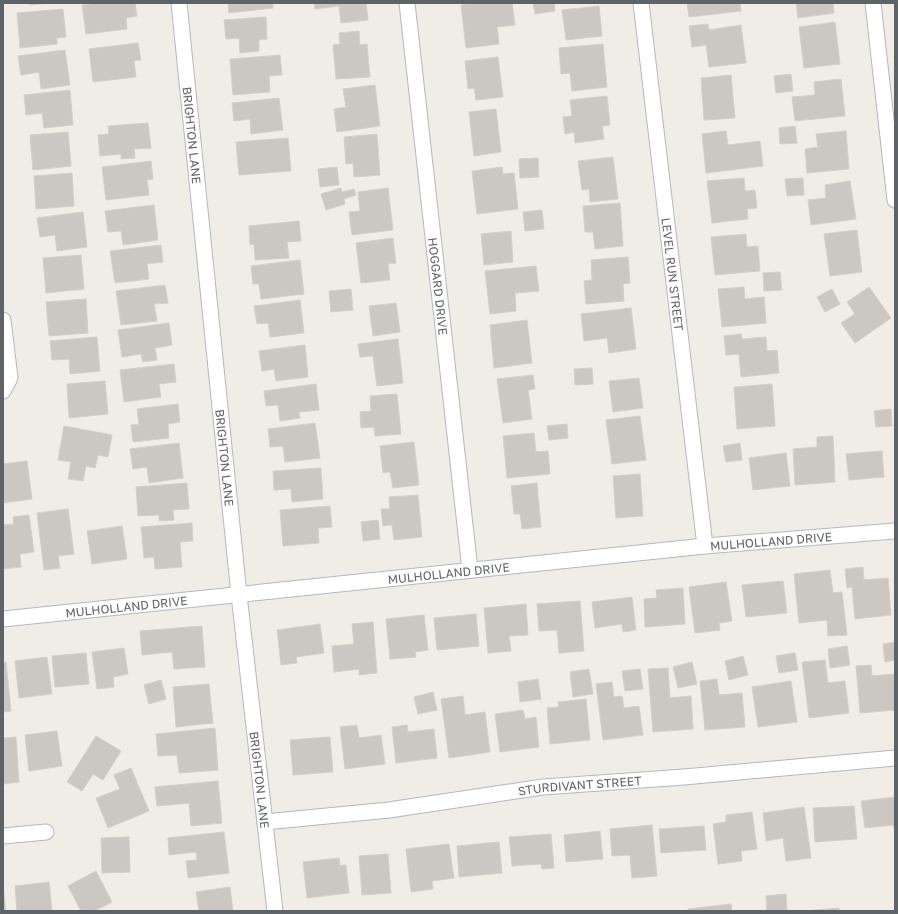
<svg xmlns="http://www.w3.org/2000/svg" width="898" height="914" viewBox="0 0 898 914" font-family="'Golos Text',sans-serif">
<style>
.building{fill:#cbc8c3;stroke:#d5cfc5}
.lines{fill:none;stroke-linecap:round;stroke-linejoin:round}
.minor-casing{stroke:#b4b8bb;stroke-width:17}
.minor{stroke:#fff;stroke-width:15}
.labels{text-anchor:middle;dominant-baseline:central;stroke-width:3.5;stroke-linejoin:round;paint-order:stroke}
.street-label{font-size:12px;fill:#5e6367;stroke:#fff}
</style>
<rect width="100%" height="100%" fill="#f0ede7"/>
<g class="building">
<path d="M30,3h18l-18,2z"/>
<path d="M101,3h34l2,13 -11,2 1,11 -41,5 -4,-29z"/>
<path d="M228,3h45v5l-44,5z"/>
<path d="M314,3h52l2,17 -27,3 -2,-17 -24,3z"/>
<path d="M480,3h32l3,22 -18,2 2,17 -33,4 -5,-43z"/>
<path d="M533,3h21l1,8 -20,3z"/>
<path d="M687,3h53l1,8 -52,6z"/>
<path d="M796,3h37l1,10 -36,5z"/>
<path d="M599,6l3,30 -36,4 -4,-30z"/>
<path d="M63,9l3,28 -9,1v6l-37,4 -3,-35z"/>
<path d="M266,17l1,22 -8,1v11l-19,2 -1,-15 -13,1 -2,-19z"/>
<path d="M835,22l5,42 -36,4 -5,-41z"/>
<path d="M708,24l1,6 32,-5 5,38 -37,4 -3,-22 -14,2 -3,-21z"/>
<path d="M359,31l1,14 7,-1 3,33 -34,2 -3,-34 7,-1 -1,-11z"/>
<path d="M138,43l3,17 -7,1 2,16 -43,5 -4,-33z"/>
<path d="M603,44l4,43 -35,4 -2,-18 -9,1 -2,-26z"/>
<path d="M65,50l5,35 -29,4 -2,-17 -18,3 -3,-19z"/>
<path d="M280,55l2,20 -13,1 1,16 -37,3 -3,-36z"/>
<path d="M498,57l5,40 -27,3 -2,-12 -6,1 -3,-28z"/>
<path d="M791,74l2,17 -17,2 -2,-17z"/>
<path d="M731,75l4,43 -31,2 -3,-42z"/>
<path d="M841,79l4,37 -50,5 -3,-24 23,-2 -1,-13z"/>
<path d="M375,85l5,41 -43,6 -3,-23 12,-2 -3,-18z"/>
<path d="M70,90l3,35 -29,3 -2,-15 -16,2 -2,-20z"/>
<path d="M607,96l3,29 -8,1 2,13 -29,4 -1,-11 -9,2 -2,-17 9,-1 -2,-16z"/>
<path d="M279,98l4,32 -32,4 -1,-15 -16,2 -2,-18z"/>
<path d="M496,109l5,43 -27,4 -5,-44z"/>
<path d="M148,123l3,25 -17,1 1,9 -14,1v-5l-21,2 -2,-21 11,-1 -1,-8z"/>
<path d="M795,126l2,17 -17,1 -1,-16z"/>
<path d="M726,131l2,14 32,-4 3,25 -57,7 -4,-39z"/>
<path d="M846,131l3,38 -42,4 -2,-24 13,-2 -2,-13z"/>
<path d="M68,132l3,34 -38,4 -3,-35z"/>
<path d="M377,134l3,41 -26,2 -1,-14 -7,1 -2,-27z"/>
<path d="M288,138l3,33 -52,4 -3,-33z"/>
<path d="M613,157l5,42 -28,3 -1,-13 -7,1 -4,-29z"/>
<path d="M538,158l1,19 -19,1 -1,-19z"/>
<path d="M151,161l2,18 -6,1 2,15 -43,5 -4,-33z"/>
<path d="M337,167l2,18 -19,2 -2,-18z"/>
<path d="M502,167l1,7 11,-1 4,36 -41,5 -5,-43z"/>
<path d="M72,173l2,33 -38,3 -2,-33z"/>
<path d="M744,178l1,13 10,-1 2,18 -10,1 1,10 -36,4 -5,-42z"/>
<path d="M803,178l1,17 -17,1 -2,-17z"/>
<path d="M850,181l6,38 -45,6 -3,-25 18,-2 -1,-13z"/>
<path d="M341,188l1,4 12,-3 2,6 -12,4 1,5 -19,6 -5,-16z"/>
<path d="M388,188l5,42 -41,5 -3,-23 11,-1 -2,-19z"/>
<path d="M620,203l3,43 -28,3 -2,-17h-8l-2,-26z"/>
<path d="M154,205l4,35 -35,5 -2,-14 -13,1 -3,-21z"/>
<path d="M542,210l2,19 -19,2 -2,-19z"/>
<path d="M83,212l4,35 -30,4 -2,-16 -15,2 -3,-19z"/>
<path d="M299,221l2,20 -14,1 2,16 -34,2 -1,-16 -4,1 -1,-19z"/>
<path d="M857,230l5,42 -32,4 -6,-42z"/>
<path d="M511,231l2,31 -29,3 -3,-31z"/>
<path d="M746,234l1,13 11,-1 2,25 -45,4 -4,-38z"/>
<path d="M393,238l3,25 -8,1 2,16 -29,3 -5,-40z"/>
<path d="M161,245l2,17 -16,2 2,15 -34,4 -5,-32z"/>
<path d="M81,255l3,34 -38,4 -3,-35z"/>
<path d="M628,257l2,26 -7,1 1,17 -38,3 -2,-23 8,-1 -1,-20z"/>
<path d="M300,260l4,34 -43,5 -2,-15h-6l-2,-18z"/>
<path d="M536,266l3,25 -24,2 1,18 -26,3 -5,-43z"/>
<path d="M780,272l2,18 -18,1 -1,-18z"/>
<path d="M165,285l3,18 -14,1 3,17 -36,4 -5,-34z"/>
<path d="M744,287l1,12 19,-2 2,26 -44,4 -4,-38z"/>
<path d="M869,287l22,31 -36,25 -14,-20 14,-9 -8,-12z"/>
<path d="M351,289l2,21 -22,2 -2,-21z"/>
<path d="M832,289l8,15 -15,8 -8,-15z"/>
<path d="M86,299l2,34 -39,3 -3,-34z"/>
<path d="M300,300l4,33 -34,4 -2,-14 -11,1 -3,-18z"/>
<path d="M396,303l4,29 -27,4 -4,-30z"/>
<path d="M631,308l5,41 -27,4 -2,-15 -23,3 -3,-27z"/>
<path d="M527,320l5,43 -38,5 -4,-43z"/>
<path d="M169,323l3,22 -17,3 2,12 -14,2 -2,-8 -19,3 -4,-27z"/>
<path d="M741,334l1,5 24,-2 1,14 10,-1 2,23 -38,4 -2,-23 -13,1 -2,-19z"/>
<path d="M97,337l3,34 -30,3 -1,-15 -17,1 -2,-19z"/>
<path d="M398,339l5,44 -26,3 -4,-30 -13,1 -2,-13z"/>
<path d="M305,345l3,32 -32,4 -2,-12 -12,2 -3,-20z"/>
<path d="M174,364l2,18 -17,2 2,13 -37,5 -4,-32z"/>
<path d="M592,368l1,16 -18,1 -1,-16z"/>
<path d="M533,375l2,14 -7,1 4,29 -29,4 -6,-44z"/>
<path d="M639,378l4,30 -30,4 -4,-31z"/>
<path d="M105,381l3,33 -39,4 -2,-34z"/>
<path d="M316,384l3,26 -20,2 1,6 -20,3 -2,-16 -12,1 -2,-15z"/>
<path d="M772,384l3,42 -38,3 -3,-42z"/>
<path d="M397,394l4,40 -26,2 -1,-9 -13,1 -1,-16 11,-1 -1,-15z"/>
<path d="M178,404l2,18 -12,2 1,14 -36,4 -2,-17 8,-1 -2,-15z"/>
<path d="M891,409l1,17 -16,1 -2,-16z"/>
<path d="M640,416l6,44 -34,4 -6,-44z"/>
<path d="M315,423l5,35 -35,4 -2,-16 -13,1 -2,-18z"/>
<path d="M567,424l1,14 -19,2 -2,-14z"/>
<path d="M64,426l48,9 -4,22 -10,-2 -3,13 -9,-2 -3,15 -15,-2 3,-17 -13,-2z"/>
<path d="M534,433l2,19 12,-1 2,23 -43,4 -4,-42z"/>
<path d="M833,436l2,46 -40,3 -2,-36 24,-2v-10z"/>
<path d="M414,442l5,43 -26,3 -3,-16 -7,1 -3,-27z"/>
<path d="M179,443l4,35 -34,5 -2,-16 -14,2 -3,-20z"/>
<path d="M740,443l2,17 -16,2 -3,-16z"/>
<path d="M882,451l2,26 -35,3 -3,-26z"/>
<path d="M786,453l4,33 -37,4 -4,-32z"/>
<path d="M27,461l5,38 -29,4v-39z"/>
<path d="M321,468l2,31 -31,3 -1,-13 -17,1 -1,-19z"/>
<path d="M640,474l3,42 -27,2 -3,-42z"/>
<path d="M187,483l2,26 -16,1 1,10 -15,1v-6l-21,1 -2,-29z"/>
<path d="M537,483l4,44 -19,2 -2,-15h-6l-3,-28z"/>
<path d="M418,495l4,42 -28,3 -2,-15 -9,1 -2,-17h9l-1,-12z"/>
<path d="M330,506l2,21 -14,1 1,15 -36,3 -3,-36z"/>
<path d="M68,509l6,45 -16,2 2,12 -16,2 -7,-57z"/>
<path d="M29,515l5,37 -14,2 1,13 -18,2v-44l11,-1 -1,-7z"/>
<path d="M378,520l2,19 -17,2 -2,-19z"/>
<path d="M192,523l1,18 -13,1 2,25 -27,2 -1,-12 -10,1 -3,-31z"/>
<path d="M122,526l5,33 -35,5 -5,-33z"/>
<path d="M863,567l1,13 24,-2 3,37 -36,4 -3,-32 -5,1 -2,-19z"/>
<path d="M830,570l3,23 9,-1 5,43 -19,1 -1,-16 -28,3 -5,-49z"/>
<path d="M783,581l4,32 -41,4 -4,-32z"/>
<path d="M726,582l6,39 -13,2 1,7 -25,3 -6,-46z"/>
<path d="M683,588l2,36 -40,3 -1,-28 13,-1 -1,-8z"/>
<path d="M632,597l4,33 -13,2 -1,-8 -27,4 -3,-26z"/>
<path d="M580,601l4,50 -25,2 -2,-23 -18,1 -2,-27z"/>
<path d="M526,604l2,31 -19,1 2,15 -23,2 -4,-45z"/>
<path d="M476,614l3,32 -42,4 -3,-32z"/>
<path d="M424,615l4,35 -13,2 1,5 -26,2 -4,-40z"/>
<path d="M373,622l4,51 -18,2v-6l-25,3 -2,-26 22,-2 -2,-20z"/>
<path d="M320,624l4,29 -28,4 1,6 -16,2 -4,-35z"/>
<path d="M202,626l3,41 -31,2 -2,-17 -30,3 -2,-24z"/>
<path d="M895,642v18l-10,2 -2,-18z"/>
<path d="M847,646l3,19 -20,3 -2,-19z"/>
<path d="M124,648l4,26 -15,3 1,10 -17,2 -5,-37z"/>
<path d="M86,653l3,31 -34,3 -3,-31z"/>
<path d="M795,653l3,17 -19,3 -3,-17z"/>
<path d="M743,656l5,19 -19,5 -4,-19z"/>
<path d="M47,657l5,37 -33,4 -4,-37z"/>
<path d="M825,660l3,23 17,-2 4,32 -40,5 -7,-56z"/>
<path d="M6,662l5,49 -8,1v-49z"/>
<path d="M692,662l5,22 -19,4 -5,-21z"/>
<path d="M871,665l1,11 23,-2v36l-35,3 -4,-47z"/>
<path d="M668,668l2,30 21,-2 2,33 -40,3 -5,-63z"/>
<path d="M589,669l4,25 -20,3 -3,-25z"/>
<path d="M640,669l3,20 -18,2 -3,-20z"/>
<path d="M538,679l3,20 -21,3 -2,-20z"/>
<path d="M717,679l2,16 23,-2 3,34 -40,3 -5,-49z"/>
<path d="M161,680l5,19 -17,5 -5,-19z"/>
<path d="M791,681l6,41 -39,5 -6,-40z"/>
<path d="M612,682l2,15 8,-1 2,12 15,-2 4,29 -40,5 -7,-56z"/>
<path d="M209,684l4,39 -37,4 -3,-40z"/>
<path d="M433,692l4,18 -19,4 -4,-17z"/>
<path d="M463,696l2,19 20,-3 5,40 -41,6 -8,-59z"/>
<path d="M586,699l4,41 -40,4 -3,-36 12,-1 -1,-5z"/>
<path d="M523,710l2,9 11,-2 3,30 -39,5 -5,-38z"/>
<path d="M357,725l2,13 22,-3 4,29 -40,5 -5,-42z"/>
<path d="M407,725l1,7 26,-3 3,29 -41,5 -4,-36z"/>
<path d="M215,728l3,42 -39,3 -2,-18 -19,1 -2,-22z"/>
<path d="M57,731l5,35 -33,5 -4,-36z"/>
<path d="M96,736l25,15 -18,29 -10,-6 -11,17 -15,-9z"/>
<path d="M16,737l3,45 -16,2v-46z"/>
<path d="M330,737l3,35 -40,3 -3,-35z"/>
<path d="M131,768l18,43 -41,17 -12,-30 24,-9 -6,-14z"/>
<path d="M218,781l4,42 -31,3 -2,-23 -32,3 -2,-19z"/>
<path d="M895,797v33l-2,-5 -28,3 -4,-27z"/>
<path d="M854,806l3,33 -42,3 -2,-34z"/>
<path d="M804,807l7,51 -25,3 -3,-23 -17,3 -3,-28z"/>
<path d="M752,812l5,37 -16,2 1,10 -24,3 -5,-40 13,-2v-7z"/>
<path d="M652,825l5,51 -25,2 -2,-23 -18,1 -2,-27z"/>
<path d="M704,826l2,24 -45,3 -2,-24z"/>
<path d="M600,831l3,28 -37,3 -2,-27z"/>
<path d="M224,832l5,41 -41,5 -2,-17 11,-1 -1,-8 -27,3 -1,-17z"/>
<path d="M551,834l3,34 -12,1 -1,-5 -29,2 -3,-29z"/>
<path d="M129,837l1,35 -28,1 -1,-35z"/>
<path d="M499,842l3,31 -43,4 -2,-31z"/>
<path d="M449,844l5,34 -22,3 1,8 -22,3 -5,-43z"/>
<path d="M388,854l3,39 -29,2 -3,-39z"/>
<path d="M339,858l1,8 6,-1 3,28 -42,5 -4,-36z"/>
<path d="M96,871l16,31 -18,9h-13l-13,-25z"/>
<path d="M49,882l3,29h-35l-2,-25z"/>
<path d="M3,886l3,25h-3z"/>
<path d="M230,887l3,24h-34l-3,-19z"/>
<path d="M786,894l1,17h-20l-1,-15z"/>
<path d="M731,904l1,7h-44v-2z"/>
<path d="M839,908v3h-33z"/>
</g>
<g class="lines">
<g class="minor-casing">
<g id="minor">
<path id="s1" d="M179,3l60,592 36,316"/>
<path id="s2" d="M407,3l63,567"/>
<path id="s3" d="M641,3l64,543"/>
<path d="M873,3l22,197"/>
<path d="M3,320l7,58 -7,13"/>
<path id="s4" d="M3,619l702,-73 190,-15"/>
<path id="s5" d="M265,822l124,-12 154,-23 141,-10 211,-19"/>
<path d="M3,836l43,-4"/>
</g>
</g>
<use href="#minor" class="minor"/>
</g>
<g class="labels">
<g class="street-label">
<text stroke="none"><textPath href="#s1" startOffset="133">BRIGHTON LANE</textPath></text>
<text stroke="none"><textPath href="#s3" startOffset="273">LEVEL RUN STREET</textPath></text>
<text stroke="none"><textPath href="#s2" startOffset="285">HOGGARD DRIVE</textPath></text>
<text stroke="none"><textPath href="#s1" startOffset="457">BRIGHTON LANE</textPath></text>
<text stroke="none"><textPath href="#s4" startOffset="772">MULHOLLAND DRIVE</textPath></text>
<text stroke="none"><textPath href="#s4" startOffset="448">MULHOLLAND DRIVE</textPath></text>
<text stroke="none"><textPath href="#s4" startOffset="124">MULHOLLAND DRIVE</textPath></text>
<text stroke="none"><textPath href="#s1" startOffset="781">BRIGHTON LANE</textPath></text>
<text stroke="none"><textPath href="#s5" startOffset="317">STURDIVANT STREET</textPath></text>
</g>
</g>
<rect width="898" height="914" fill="none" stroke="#5e6367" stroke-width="8"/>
</svg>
